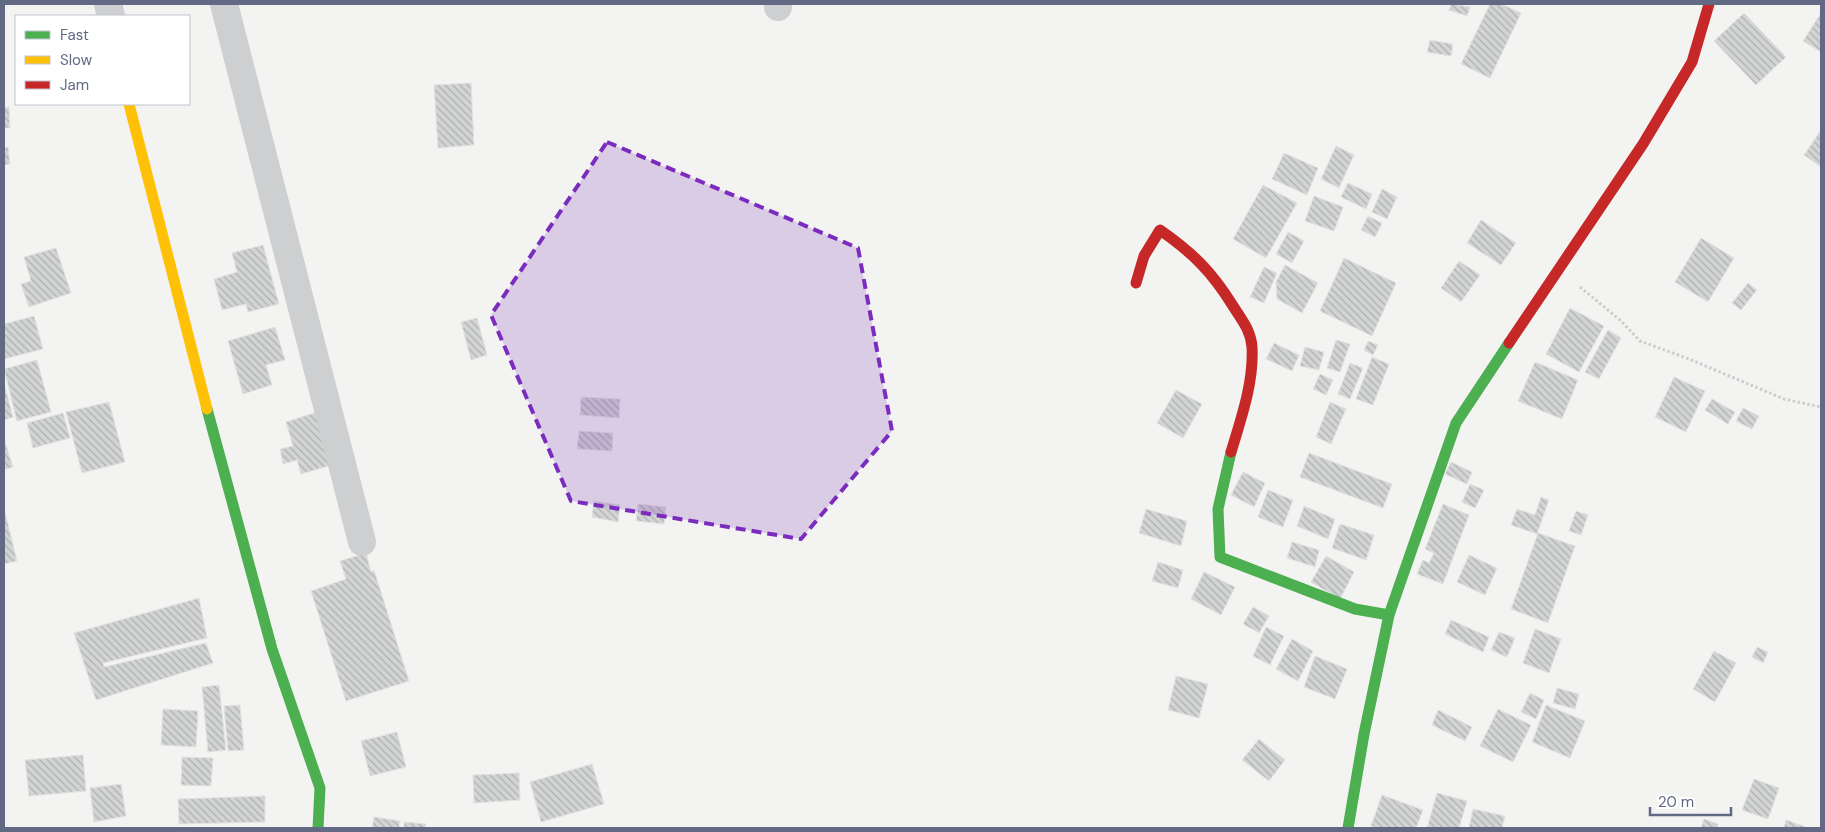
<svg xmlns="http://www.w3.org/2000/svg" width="1825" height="832" viewBox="0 0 1825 832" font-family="'DM Sans',sans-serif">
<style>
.building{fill:url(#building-back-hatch);stroke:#e2e3e1}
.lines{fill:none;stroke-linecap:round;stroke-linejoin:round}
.path{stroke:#ccc;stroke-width:3;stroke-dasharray:2.5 2.5;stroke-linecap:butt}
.street{stroke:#cecfd0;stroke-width:28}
.fast{stroke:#4caf50;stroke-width:11}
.slow{stroke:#ffc107;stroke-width:11}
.jam{stroke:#c62828;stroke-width:11}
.marked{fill:#7b2cbf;fill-opacity:0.2;stroke:#7b2cbf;stroke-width:4;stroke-dasharray:10 6;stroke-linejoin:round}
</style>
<defs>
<pattern id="building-back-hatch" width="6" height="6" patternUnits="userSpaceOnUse" patternTransform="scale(1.25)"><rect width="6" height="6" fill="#d3d4d4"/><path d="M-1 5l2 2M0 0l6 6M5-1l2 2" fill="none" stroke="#afb0b2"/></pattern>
</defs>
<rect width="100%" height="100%" fill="#f3f4f1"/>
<g class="building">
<path d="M1451,4l19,3 -3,9 -18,-6z"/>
<path d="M1490,4h11l20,9 -31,65 -29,-14z"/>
<path d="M1744,13l42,44 -30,28 -42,-44z"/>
<path d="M1821,13v39l-18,-11z"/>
<path d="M1430,40l23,4 -2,12 -24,-4z"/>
<path d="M471,83l3,62 -36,3 -4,-63z"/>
<path d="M9,107l1,21h-6v-20z"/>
<path d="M1821,130v37l-17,-12z"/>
<path d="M1336,146l18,9 -15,33 -18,-9z"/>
<path d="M8,147l2,17 -6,1v-17z"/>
<path d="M1284,153l34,15 -11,27 -35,-16z"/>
<path d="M1348,183l24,11 -6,15 -25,-12z"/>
<path d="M1263,185l34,18 -31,55 -33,-19z"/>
<path d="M1382,189l15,8 -10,22 -15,-7z"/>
<path d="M1314,196l29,11 -9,24 -29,-10z"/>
<path d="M1368,216l14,7 -7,14 -14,-7z"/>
<path d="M1481,220l35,23 -15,22 -34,-22z"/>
<path d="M1288,232l16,9 -12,22 -16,-9z"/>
<path d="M1701,238l33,20 -26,44 -33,-20z"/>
<path d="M263,245l16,59 -31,8 -2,-8 -24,6 -8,-31 23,-7 -5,-19z"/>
<path d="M56,248l15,45 -42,14 -8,-23 10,-3 -7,-24z"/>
<path d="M1344,258l52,25 -24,53 -52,-25z"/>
<path d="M1459,261l21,14 -19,27 -20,-14z"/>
<path d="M1285,265l33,18 -16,30 -25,-14 -1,-17z"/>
<path d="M1264,267l13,6 -13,30 -14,-6z"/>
<path d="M1748,283l9,7 -16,20 -9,-7z"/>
<path d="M1570,308l34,18 -25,46 -33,-18z"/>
<path d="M34,316l9,33 -39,10v-35z"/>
<path d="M477,318l10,37 -16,5 -10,-38z"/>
<path d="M275,327l10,33 -19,5 6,20 -29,9 -15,-53z"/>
<path d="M1608,330l13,8 -22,41 -14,-7z"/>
<path d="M1336,340l14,4 -10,28 -13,-4z"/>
<path d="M1368,341l10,4 -5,10 -9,-5z"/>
<path d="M1274,343l25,12 -7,16 -26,-12z"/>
<path d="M1305,347l19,5 -5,18 -19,-4z"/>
<path d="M1372,357l17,7 -16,41 -17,-6z"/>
<path d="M37,360l14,52 -34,9 -13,-52z"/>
<path d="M1535,362l43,18 -16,39 -44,-18z"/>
<path d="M1350,363l13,5 -13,31 -12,-5z"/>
<path d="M1320,374l13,6 -7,15 -13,-6z"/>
<path d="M1674,377l31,14 -19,41 -31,-15z"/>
<path d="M4,383l9,34 -9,3z"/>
<path d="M1176,390l26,14 -19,34 -26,-15z"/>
<path d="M581,397l39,2 -1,19 -39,-3z"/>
<path d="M1712,399l23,13 -7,12 -23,-14z"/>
<path d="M109,402l16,60 -43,11 -16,-61z"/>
<path d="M1330,402l16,7 -15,35 -15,-7z"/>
<path d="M1743,408l16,8 -7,13 -16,-8z"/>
<path d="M320,411l15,53 -34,10 -4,-14 -14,4 -3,-15 13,-3 -7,-24z"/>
<path d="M63,413l7,25 -37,10 -6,-25z"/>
<path d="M579,431l34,2 -1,18 -35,-2z"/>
<path d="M4,439l9,28 -9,3z"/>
<path d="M1309,453l83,31 -9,24 -83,-31z"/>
<path d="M1451,462l21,10 -5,12 -22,-10z"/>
<path d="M1243,472l22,11 -11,24 -23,-12z"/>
<path d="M1470,484l14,6 -9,18 -13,-6z"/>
<path d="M1268,490l25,10 -10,27 -25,-10z"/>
<path d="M1541,497l8,3 -12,34 -26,-9 6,-16 18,6z"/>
<path d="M594,501l26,4 -2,17 -26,-5z"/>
<path d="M638,504l28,3 -2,17 -28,-3z"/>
<path d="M1443,504l26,11 -26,69 -26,-10 6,-14 6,3 5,-10 -9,-4z"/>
<path d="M1304,506l31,13 -7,20 -31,-13z"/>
<path d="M4,508l13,53 -13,3z"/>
<path d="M1146,509l41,12 -6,25 -42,-13z"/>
<path d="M1576,511l12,4 -7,20 -12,-4z"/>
<path d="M1340,524l34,11 -8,25 -34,-12z"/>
<path d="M1538,533l37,13 -27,77 -37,-14z"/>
<path d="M1292,542l27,8 -4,17 -28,-9z"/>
<path d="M366,553l5,19 3,-2 35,111 -63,20 -35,-110 35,-12 -6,-18z"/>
<path d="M1469,555l28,13 -12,27 -28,-13z"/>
<path d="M1326,556l28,16 -14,27 -29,-17z"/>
<path d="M1158,562l25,8 -5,18 -26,-7z"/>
<path d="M1204,572l31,15 -14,28 -30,-16z"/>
<path d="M199,598l8,40 -104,25 1,4 102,-24 7,20 -117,37 -22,-67z"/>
<path d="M1253,607l16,9 -10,17 -16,-9z"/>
<path d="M1451,620l38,17 -6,15 -38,-18z"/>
<path d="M1266,627l18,9 -14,29 -17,-9z"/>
<path d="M1535,629l26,10 -12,34 -26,-10z"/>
<path d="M1499,632l16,6 -8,19 -16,-7z"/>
<path d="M1292,639l21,12 -15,30 -22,-12z"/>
<path d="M1757,647l11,5 -5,11 -11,-6z"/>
<path d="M1714,651l22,12 -21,39 -22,-13z"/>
<path d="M1315,656l32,13 -12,30 -31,-12z"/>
<path d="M1176,676l32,8 -9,34 -31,-8z"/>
<path d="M219,685l7,65 -18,2 -6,-65z"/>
<path d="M1557,688l22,6 -4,15 -22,-6z"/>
<path d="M1530,693l14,7 -8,19 -15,-7z"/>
<path d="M240,705l4,45 -16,1 -4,-45z"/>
<path d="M1546,705l39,16 -15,37 -38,-16z"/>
<path d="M163,709l35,2 -2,36 -35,-2z"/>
<path d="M1498,709l33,16 -18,37 -33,-16z"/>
<path d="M1438,710l34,17 -7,14 -33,-16z"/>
<path d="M397,732l9,35 -36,9 -9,-35z"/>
<path d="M1259,739l26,21 -16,21 -27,-21z"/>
<path d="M83,755l3,36 -57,5 -4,-36z"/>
<path d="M182,757l31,1 -2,28 -30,-1z"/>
<path d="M592,764l12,40 -63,18 -11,-40z"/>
<path d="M519,773l1,27 -46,3 -1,-28z"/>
<path d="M1754,779l25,9 -11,31 -26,-9z"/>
<path d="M121,784l5,32 -32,6 -4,-34z"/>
<path d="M1437,793l30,8 -8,27h-32z"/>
<path d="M1382,795l41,15 -7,18h-39l-6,-2z"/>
<path d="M265,796v26l-86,2 -1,-25z"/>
<path d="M1473,809l32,7 -3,12h-33z"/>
<path d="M374,817l26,4 -1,7h-27z"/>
<path d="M1704,819l14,5 -1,4h-16z"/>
<path d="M1786,820l20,7 -1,1h-21z"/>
<path d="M404,822l22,2 -1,4h-21z"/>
</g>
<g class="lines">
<path class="path" d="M1580,287l40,33 20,21 49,18 95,40 37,8"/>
<g class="street">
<path d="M108,4l3,12"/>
<path d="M224,4l138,538"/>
<path d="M778,7v-3"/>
</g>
<g class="fast">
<path d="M207,409l65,240 48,139 -2,40"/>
<path d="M1231,452l-13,57 2,48 135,52 34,6"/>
<path d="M1348,828l16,-94 25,-119 67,-192 53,-80"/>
</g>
<path class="slow" d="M129,104l78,305"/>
<g class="jam">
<path d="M1136,283l8,-27 16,-26c33,23 52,42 73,76 9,14 18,25 19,41 2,35 -11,72 -21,105"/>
<path d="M1509,343l134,-199 49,-82 17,-58"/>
</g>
</g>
<path class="marked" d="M607,142l251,106 34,183 -91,108 -230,-38 -80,-186z"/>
<rect width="1825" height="832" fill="none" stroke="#616984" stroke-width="10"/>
<rect x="15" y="15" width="175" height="90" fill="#ffffff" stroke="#c0c3ce"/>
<rect x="25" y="31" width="25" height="8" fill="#4caf50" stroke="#c0c3ce"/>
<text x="60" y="40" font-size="15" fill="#616984">Fast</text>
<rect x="25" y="56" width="25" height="8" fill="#ffc107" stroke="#c0c3ce"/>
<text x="60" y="65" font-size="15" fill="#616984">Slow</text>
<rect x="25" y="81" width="25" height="8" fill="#c62828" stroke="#c0c3ce"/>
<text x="60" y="90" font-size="15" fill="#616984">Jam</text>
<path d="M1650 807v8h81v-8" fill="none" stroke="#616984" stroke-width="2.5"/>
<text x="1658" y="807" font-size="15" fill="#616984" stroke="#ffffff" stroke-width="4" paint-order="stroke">20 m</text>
</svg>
